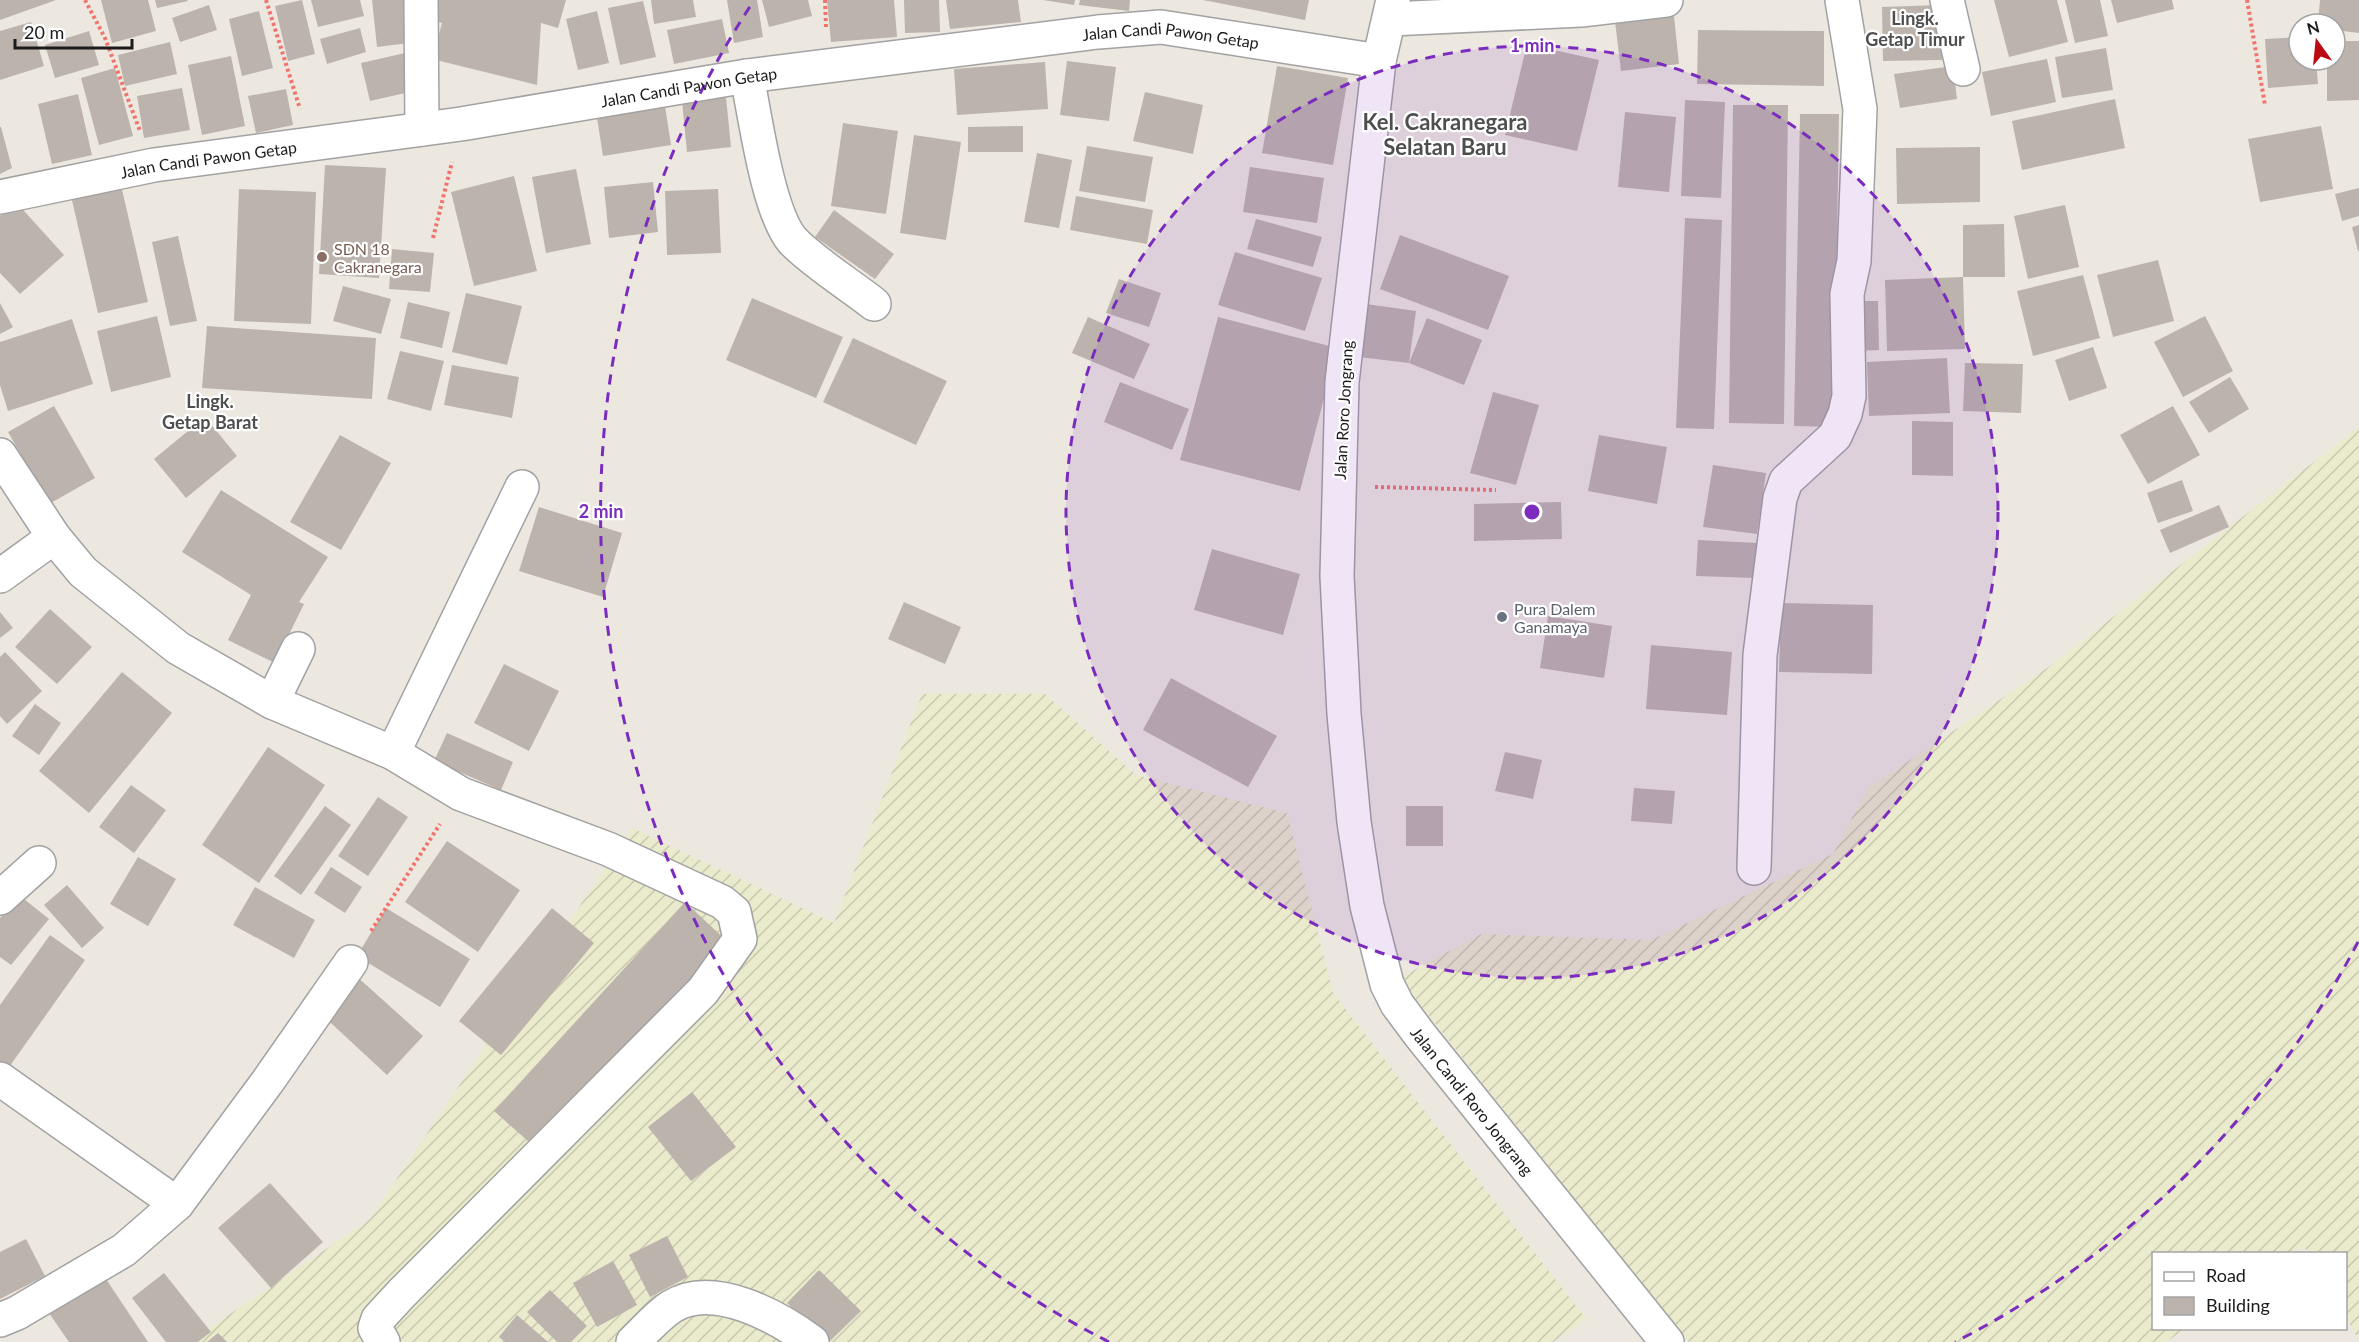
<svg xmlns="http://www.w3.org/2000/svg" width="2359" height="1342" viewBox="0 0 2359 1342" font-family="Lato,sans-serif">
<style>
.farmland{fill:url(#farmland-furrows)}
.building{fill:#bcb3ad}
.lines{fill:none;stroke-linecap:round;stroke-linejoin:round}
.minor-casing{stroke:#a2a2a2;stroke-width:36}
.path{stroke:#f2736b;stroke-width:4;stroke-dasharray:3 3;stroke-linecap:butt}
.minor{stroke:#fff;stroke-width:33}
.ring{fill:none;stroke:#7b2cbf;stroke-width:3;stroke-dasharray:10 8}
.education-dot{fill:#8d6e63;stroke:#fff;stroke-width:2}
.worship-dot{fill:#6b7280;stroke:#fff;stroke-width:2}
.labels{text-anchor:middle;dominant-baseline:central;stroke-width:4.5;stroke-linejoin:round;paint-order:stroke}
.street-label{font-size:16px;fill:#1b1b1b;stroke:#fff}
.education-label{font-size:16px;fill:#785e54;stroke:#fff;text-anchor:start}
.worship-label{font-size:16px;fill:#5b616d;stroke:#fff;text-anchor:start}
.neighbourhood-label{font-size:18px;font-weight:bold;fill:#4e4e4e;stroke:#fff}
.district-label{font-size:22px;font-weight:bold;fill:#4e4e4e;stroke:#fff}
.centre{fill:#7b2cbf;stroke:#fff;stroke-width:3}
.ring-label{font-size:18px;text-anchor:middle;font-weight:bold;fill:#7b2cbf;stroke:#fff;stroke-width:4.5;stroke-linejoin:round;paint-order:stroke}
</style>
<defs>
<pattern id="farmland-furrows" width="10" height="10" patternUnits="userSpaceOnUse" patternTransform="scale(1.5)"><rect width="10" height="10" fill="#eaeacc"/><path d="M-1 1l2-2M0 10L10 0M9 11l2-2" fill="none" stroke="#c8c8af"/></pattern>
</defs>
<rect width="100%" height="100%" fill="#ece8e0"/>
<g class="farmland">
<path d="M2359,427v914l-13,-24v-63l-38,-1 -4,-7 -12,7 -138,1v74l31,1 -19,13h-477l-290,-364 82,-44 170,6 182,-86 34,-65 180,-121z"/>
<path d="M922,694h123l91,81 151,38 46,180 254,327 -34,22h-1365l181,-122 263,-392 202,95z"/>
</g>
<g class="building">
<path d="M0,0h56l-56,20z"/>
<path d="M101,0h47l8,31 -44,12z"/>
<path d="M155,0h32l1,1 -31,7z"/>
<path d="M302,0l13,54 -27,7 -13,-55z"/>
<path d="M311,0h49l4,16 -46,11z"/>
<path d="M372,0h40l5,42 -40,5z"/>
<path d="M436,0h130l-8,28 -17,-5 -4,62 -105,-26 10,-36 -11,-3z"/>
<path d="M651,0h42l3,17 -42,7z"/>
<path d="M727,0h30l6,37 -29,6z"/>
<path d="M762,0h46l4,16 -43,11z"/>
<path d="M827,0h67l3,37 -66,5z"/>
<path d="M904,0h35l1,32 -35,1z"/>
<path d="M946,0h72l3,22 -71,7z"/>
<path d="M1043,0h32l-1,5z"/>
<path d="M1080,0h50l-1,11 -50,-6z"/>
<path d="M1203,0h106l-4,20z"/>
<path d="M1994,0h63l11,42 -59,15z"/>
<path d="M2065,0h35l8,36 -33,7z"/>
<path d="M2111,0h61l2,9 -57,14z"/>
<path d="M2320,0h39v33l-24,-3v-6h-17z"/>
<path d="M643,1l13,56 -36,8 -12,-57z"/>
<path d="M209,5l8,25 -37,12 -8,-24z"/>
<path d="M1941,5l1,55 -59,1 -1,-54z"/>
<path d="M1673,6l6,58 -58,7 -7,-58z"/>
<path d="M259,11l14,57 -31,8 -13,-57z"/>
<path d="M597,11l12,52 -31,7 -12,-51z"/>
<path d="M722,19l7,34 -55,11 -7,-34z"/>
<path d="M31,22l13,44 -44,14v-49z"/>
<path d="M360,28l6,24 -39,12 -7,-25z"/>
<path d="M1698,30l126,1v55l-127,-2z"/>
<path d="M89,31l10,34 -44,13 -10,-33z"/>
<path d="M2299,37v23h17l2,24 -50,4 -3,-49z"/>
<path d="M2335,41h24v59l-32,1v-41h8z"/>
<path d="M170,42l7,32 -52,12 -7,-31z"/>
<path d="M1527,44l72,16 -22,91 -72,-16z"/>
<path d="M2106,48l7,42 -51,8 -7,-41z"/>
<path d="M405,53l9,38 -44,10 -9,-38z"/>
<path d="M231,56l14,70 -43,9 -14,-70z"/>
<path d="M2047,59l9,43 -65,14 -9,-44z"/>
<path d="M1067,61l49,6 -7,54 -49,-6z"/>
<path d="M1045,62l3,47 -91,6 -3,-46z"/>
<path d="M1277,66l71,12 -15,87 -71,-12z"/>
<path d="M1953,66l4,33 -57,9 -6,-34z"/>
<path d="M115,68l18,68 -34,9 -18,-67z"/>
<path d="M182,88l8,42 -46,8 -7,-42z"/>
<path d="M286,89l7,36 -37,8 -8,-37z"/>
<path d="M1145,92l58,13 -10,49 -60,-13z"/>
<path d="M78,94l14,61 -40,9 -14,-60z"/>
<path d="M726,97l5,50 -44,5 -5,-51z"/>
<path d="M2115,99l10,49 -103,22 -10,-49z"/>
<path d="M1685,100l40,2 -4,96 -40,-2z"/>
<path d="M1733,105h55l-4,319 -55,-1z"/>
<path d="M665,106l6,39 -68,11 -6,-38z"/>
<path d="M1625,112l51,5 -7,75 -51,-5z"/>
<path d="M1800,114h39l-5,313 -40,-1z"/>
<path d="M843,123l55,8 -12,83 -55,-8z"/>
<path d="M1023,126v26h-55v-25z"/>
<path d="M2321,126l12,63 -73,13 -12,-63z"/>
<path d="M1,127l11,41 -12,6v-47z"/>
<path d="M914,135l47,7 -15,98 -46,-7z"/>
<path d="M1087,146l66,11 -8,45 -66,-11z"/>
<path d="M1980,147v55l-83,2 -1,-56z"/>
<path d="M1037,153l35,7 -13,68 -35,-6z"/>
<path d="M325,165l61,3 -7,110 -60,-4z"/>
<path d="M1250,167l74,11 -7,45 -74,-11z"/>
<path d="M576,169l15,75 -45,9 -14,-76z"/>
<path d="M514,176l23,95 -63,15 -23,-94z"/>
<path d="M653,182l5,50 -49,6 -5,-51z"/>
<path d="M121,185l27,117 -50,11 -27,-117z"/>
<path d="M2359,188v28l-17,5 -7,-27z"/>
<path d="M239,189l77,3 -5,132 -77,-3z"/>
<path d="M718,189l3,64 -54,2 -2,-64z"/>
<path d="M1076,196l77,14 -6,34 -77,-14z"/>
<path d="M16,202l48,53 -44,39 -20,-21v-57z"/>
<path d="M2065,205l14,62 -51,12 -14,-63z"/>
<path d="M834,210l60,44 -19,25 -60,-42z"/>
<path d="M1685,218l37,2 -8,209 -38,-1z"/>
<path d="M1256,219l66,18 -9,30 -66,-18z"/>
<path d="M2004,224l1,53h-42l2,72 -78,2 -2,-71 78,-3v-52z"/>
<path d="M2359,225v26h-1l-6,-24z"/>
<path d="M1400,235l109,41 -21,54 -108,-41z"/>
<path d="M178,236l19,85 -27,5 -18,-84z"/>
<path d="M392,249l42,4 -4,39 -41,-3z"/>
<path d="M1235,252l87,26 -17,53 -87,-26z"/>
<path d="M2158,260l16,61 -61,16 -16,-62z"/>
<path d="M2083,275l17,63 -67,18 -16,-65z"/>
<path d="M1119,279l42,14 -12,34 -43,-14z"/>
<path d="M343,286l48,13 -10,35 -48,-13z"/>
<path d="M466,293l56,13 -15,59 -55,-13z"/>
<path d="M752,298l91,39 -27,61 -90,-38z"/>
<path d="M1856,301h22l1,49 -22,1z"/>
<path d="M408,302l42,10 -8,36 -42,-10z"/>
<path d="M0,303l13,24 -13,7z"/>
<path d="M1366,304l50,7 -7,52 -50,-6z"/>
<path d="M157,316l14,61 -60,15 -14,-61z"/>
<path d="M2205,316l28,55 -50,26 -29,-55z"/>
<path d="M1088,317l62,27 -16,35 -62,-26z"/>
<path d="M1218,317l119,31 -37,143 -120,-31z"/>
<path d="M1427,318l55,22 -18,45 -55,-22z"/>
<path d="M72,319l21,65 -85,27 -8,-26v-43z"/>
<path d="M207,326l169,12 -4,61 -170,-11z"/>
<path d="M853,338l94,43 -31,64 -93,-43z"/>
<path d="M2093,347l14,41 -38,13 -14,-41z"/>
<path d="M400,351l44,10 -13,50 -44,-12z"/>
<path d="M1947,358l3,55 -81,3 -2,-54z"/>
<path d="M1965,363l58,1 -2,49 -58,-2z"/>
<path d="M452,365l67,12 -7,41 -68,-13z"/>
<path d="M2230,377l19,32 -40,24 -20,-31z"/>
<path d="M1120,382l69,27 -17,41 -68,-28z"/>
<path d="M1493,392l46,13 -23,80 -46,-12z"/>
<path d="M54,406l41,72 -46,26 -41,-72z"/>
<path d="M2173,406l27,49 -52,29 -28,-49z"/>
<path d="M205,417l32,39 -51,42 -32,-39z"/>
<path d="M1912,421l41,1v54l-41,-1z"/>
<path d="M340,435l51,28 -50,87 -51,-28z"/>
<path d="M1599,435l68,12 -10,57 -69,-13z"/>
<path d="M1713,465l53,8 -9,61 -54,-7z"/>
<path d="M2182,480l11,31 -35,12 -11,-30z"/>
<path d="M221,490l107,67 -29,45 5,2 -29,59 -47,-23 23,-45 -69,-43z"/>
<path d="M1561,502l1,37 -88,2v-37z"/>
<path d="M2219,505l10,22 -59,26 -10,-23z"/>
<path d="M539,507l83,26 -19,64 -84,-26z"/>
<path d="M1698,540l60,3 -2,35 -60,-2z"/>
<path d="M1212,549l88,25 -17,61 -89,-25z"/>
<path d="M904,602l57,25 -16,37 -57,-25z"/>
<path d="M1781,603l92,2 -1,69 -93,-2z"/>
<path d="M50,609l42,38 -35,37 -42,-37z"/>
<path d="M0,612l13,16 -13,10z"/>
<path d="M1548,616l64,10 -8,52 -64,-10z"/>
<path d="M1651,645l81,7 -5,63 -81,-6z"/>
<path d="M5,652l37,39 -35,33 -7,-8v-59z"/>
<path d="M504,664l55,27 -30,60 -55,-28z"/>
<path d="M122,672l50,41 -83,100 -50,-42z"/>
<path d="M1171,678l106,58 -29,51 -105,-57z"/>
<path d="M35,704l26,19 -22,32 -27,-19z"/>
<path d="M447,733l66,29 -12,28 -67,-29z"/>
<path d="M268,747l57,38 -66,98 -57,-38z"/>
<path d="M1505,752l37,8 -9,39 -38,-8z"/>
<path d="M131,785l35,25 -32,43 -35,-26z"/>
<path d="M1634,788l41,3 -3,33 -41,-3z"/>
<path d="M378,797l30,20 -40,59 -30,-20z"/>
<path d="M325,806l26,19 -50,70 -27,-19z"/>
<rect x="1406" y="806" width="37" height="40"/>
<path d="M447,841l73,49 -42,62 -73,-50z"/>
<path d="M138,857l38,22 -28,47 -38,-22z"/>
<path d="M331,867l31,20 -17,26 -31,-20z"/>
<path d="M67,885l37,43 -22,20 -38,-43z"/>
<path d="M255,887l60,33 -21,38 -61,-33z"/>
<path d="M19,895l30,24 -38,46 -11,-8v-39z"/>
<path d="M685,902l43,40 -190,208 -44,-39z"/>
<path d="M386,908l84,51 -30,48 -83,-51z"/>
<path d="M552,908l42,35 -93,112 -42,-34z"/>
<path d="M50,935l35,25 -78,110 -7,-5v-60z"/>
<path d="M354,974l69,62 -36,39 -68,-63z"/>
<path d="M692,1092l44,55 -45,34 -43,-54z"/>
<path d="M270,1183l53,59 -52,46 -53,-60z"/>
<path d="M667,1236l21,41 -38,20 -21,-42z"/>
<path d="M26,1239l19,37 -45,23v-47z"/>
<path d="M613,1261l24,44 -40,22 -24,-44z"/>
<path d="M819,1270l42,41 -32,31 -42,-39z"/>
<path d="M164,1273l47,59 -13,10h-32l-34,-44z"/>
<path d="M104,1276l44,66h-79l-20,-29z"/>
<path d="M550,1290l37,36 -16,16h-14l-30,-30z"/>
<path d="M517,1315l31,27h-43l-6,-5z"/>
<path d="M218,1333l9,9h-20z"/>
</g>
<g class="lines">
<g class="minor-casing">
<g id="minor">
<path d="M421,0l1,129"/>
<path id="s1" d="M1393,0l-14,61 -37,321 -5,194 7,138 10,108 13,84 20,78 10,20 23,31 247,307"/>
<path d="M1947,0l16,69"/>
<path d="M1391,19l190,-9 85,-10"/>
<path d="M747,76c8,40 21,137 46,165 20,21 57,44 81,63"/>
<path id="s2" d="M0,197l154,-32 307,-41 286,-48 351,-44 63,-5 218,34"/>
<path d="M0,455l54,82 29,35 95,76 94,54 121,51 68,41 147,55 114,53 12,10 6,27 -37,52 -301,302 -24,26 -3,9 8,14"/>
<path d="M0,576l54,-39"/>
<path d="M272,702l26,-53"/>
<path d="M393,753l129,-266"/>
<path d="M1754,868l6,-213 20,-157 6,-17 49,-45 10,-22 4,-18 -2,-102 7,-33 6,-152 -18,-109"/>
<path d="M0,898l39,-35"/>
<path d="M0,1079l177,125 91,-123 83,-119"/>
<path d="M0,1320l17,-7 107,-63 53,-46"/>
<path d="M633,1342c12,-11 24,-26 38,-35 42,-27 107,10 141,35"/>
</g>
</g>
<g class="path">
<path d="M85,0l20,38 35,93"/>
<path d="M266,0l34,109"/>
<path d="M825,0l1,28"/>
<path d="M2247,0l18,105"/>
<path d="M433,238l19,-76"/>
<path d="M1375,487l121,3"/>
<path d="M371,931l69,-107"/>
</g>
<use href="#minor" class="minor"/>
</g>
<circle cx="1532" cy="512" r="466" fill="#7b2cbf" fill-opacity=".12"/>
<g class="ring">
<circle cx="1532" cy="512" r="466"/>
<path d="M2358 942A931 931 0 0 1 1955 1342M1109 1342A931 931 0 0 1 751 5"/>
</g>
<circle class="education-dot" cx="322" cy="257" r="6"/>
<circle class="worship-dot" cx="1502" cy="617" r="6"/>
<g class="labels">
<g class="street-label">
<text stroke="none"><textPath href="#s2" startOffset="1184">Jalan Candi Pawon Getap</textPath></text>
<text stroke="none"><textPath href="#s2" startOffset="698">Jalan Candi Pawon Getap</textPath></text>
<text stroke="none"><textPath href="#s2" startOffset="212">Jalan Candi Pawon Getap</textPath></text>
<text transform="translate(1343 410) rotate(-87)">Jalan Roro Jongrang</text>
<text stroke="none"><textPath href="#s1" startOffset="1137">Jalan Candi Roro Jongrang</textPath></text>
</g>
<g class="education-label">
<text x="334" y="248">SDN 18<tspan x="334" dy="18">Cakranegara</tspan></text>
</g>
<g class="worship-label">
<text x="1514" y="608">Pura Dalem<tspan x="1514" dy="18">Ganamaya</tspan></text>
</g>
<g class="neighbourhood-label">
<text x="1915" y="18">Lingk.<tspan x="1915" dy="21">Getap Timur</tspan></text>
<text x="210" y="401">Lingk.<tspan x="210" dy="21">Getap Barat</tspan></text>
</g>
<g class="district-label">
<text x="1445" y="121">Kel. Cakranegara<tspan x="1445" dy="25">Selatan Baru</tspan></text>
</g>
</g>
<circle cx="1532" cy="512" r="9" class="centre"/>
<g class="ring-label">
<text x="1532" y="52">1 min</text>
<text x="601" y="518">2 min</text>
</g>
<rect x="2152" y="1252" width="195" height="78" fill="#ffffff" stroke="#a4a4a4" stroke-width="1.5"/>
<rect x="2164" y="1272" width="30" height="9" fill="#ffffff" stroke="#a4a4a4" stroke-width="1.5"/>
<text x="2206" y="1282" font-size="18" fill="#1b1b1b">Road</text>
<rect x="2164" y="1297" width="30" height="18" fill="#bcb3ad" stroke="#a4a4a4" stroke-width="1.5"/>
<text x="2206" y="1312" font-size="18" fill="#1b1b1b">Building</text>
<g transform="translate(2317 42) rotate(345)"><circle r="28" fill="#ffffff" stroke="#a4a4a4" stroke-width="1.5"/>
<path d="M0-4.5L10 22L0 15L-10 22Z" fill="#bc0a12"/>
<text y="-9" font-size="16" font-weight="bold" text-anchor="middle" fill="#1b1b1b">N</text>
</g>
<path d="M15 39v9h117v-9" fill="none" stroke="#1b1b1b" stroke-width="3"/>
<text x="24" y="39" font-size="18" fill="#1b1b1b" stroke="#ffffff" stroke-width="4.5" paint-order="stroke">20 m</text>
</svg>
